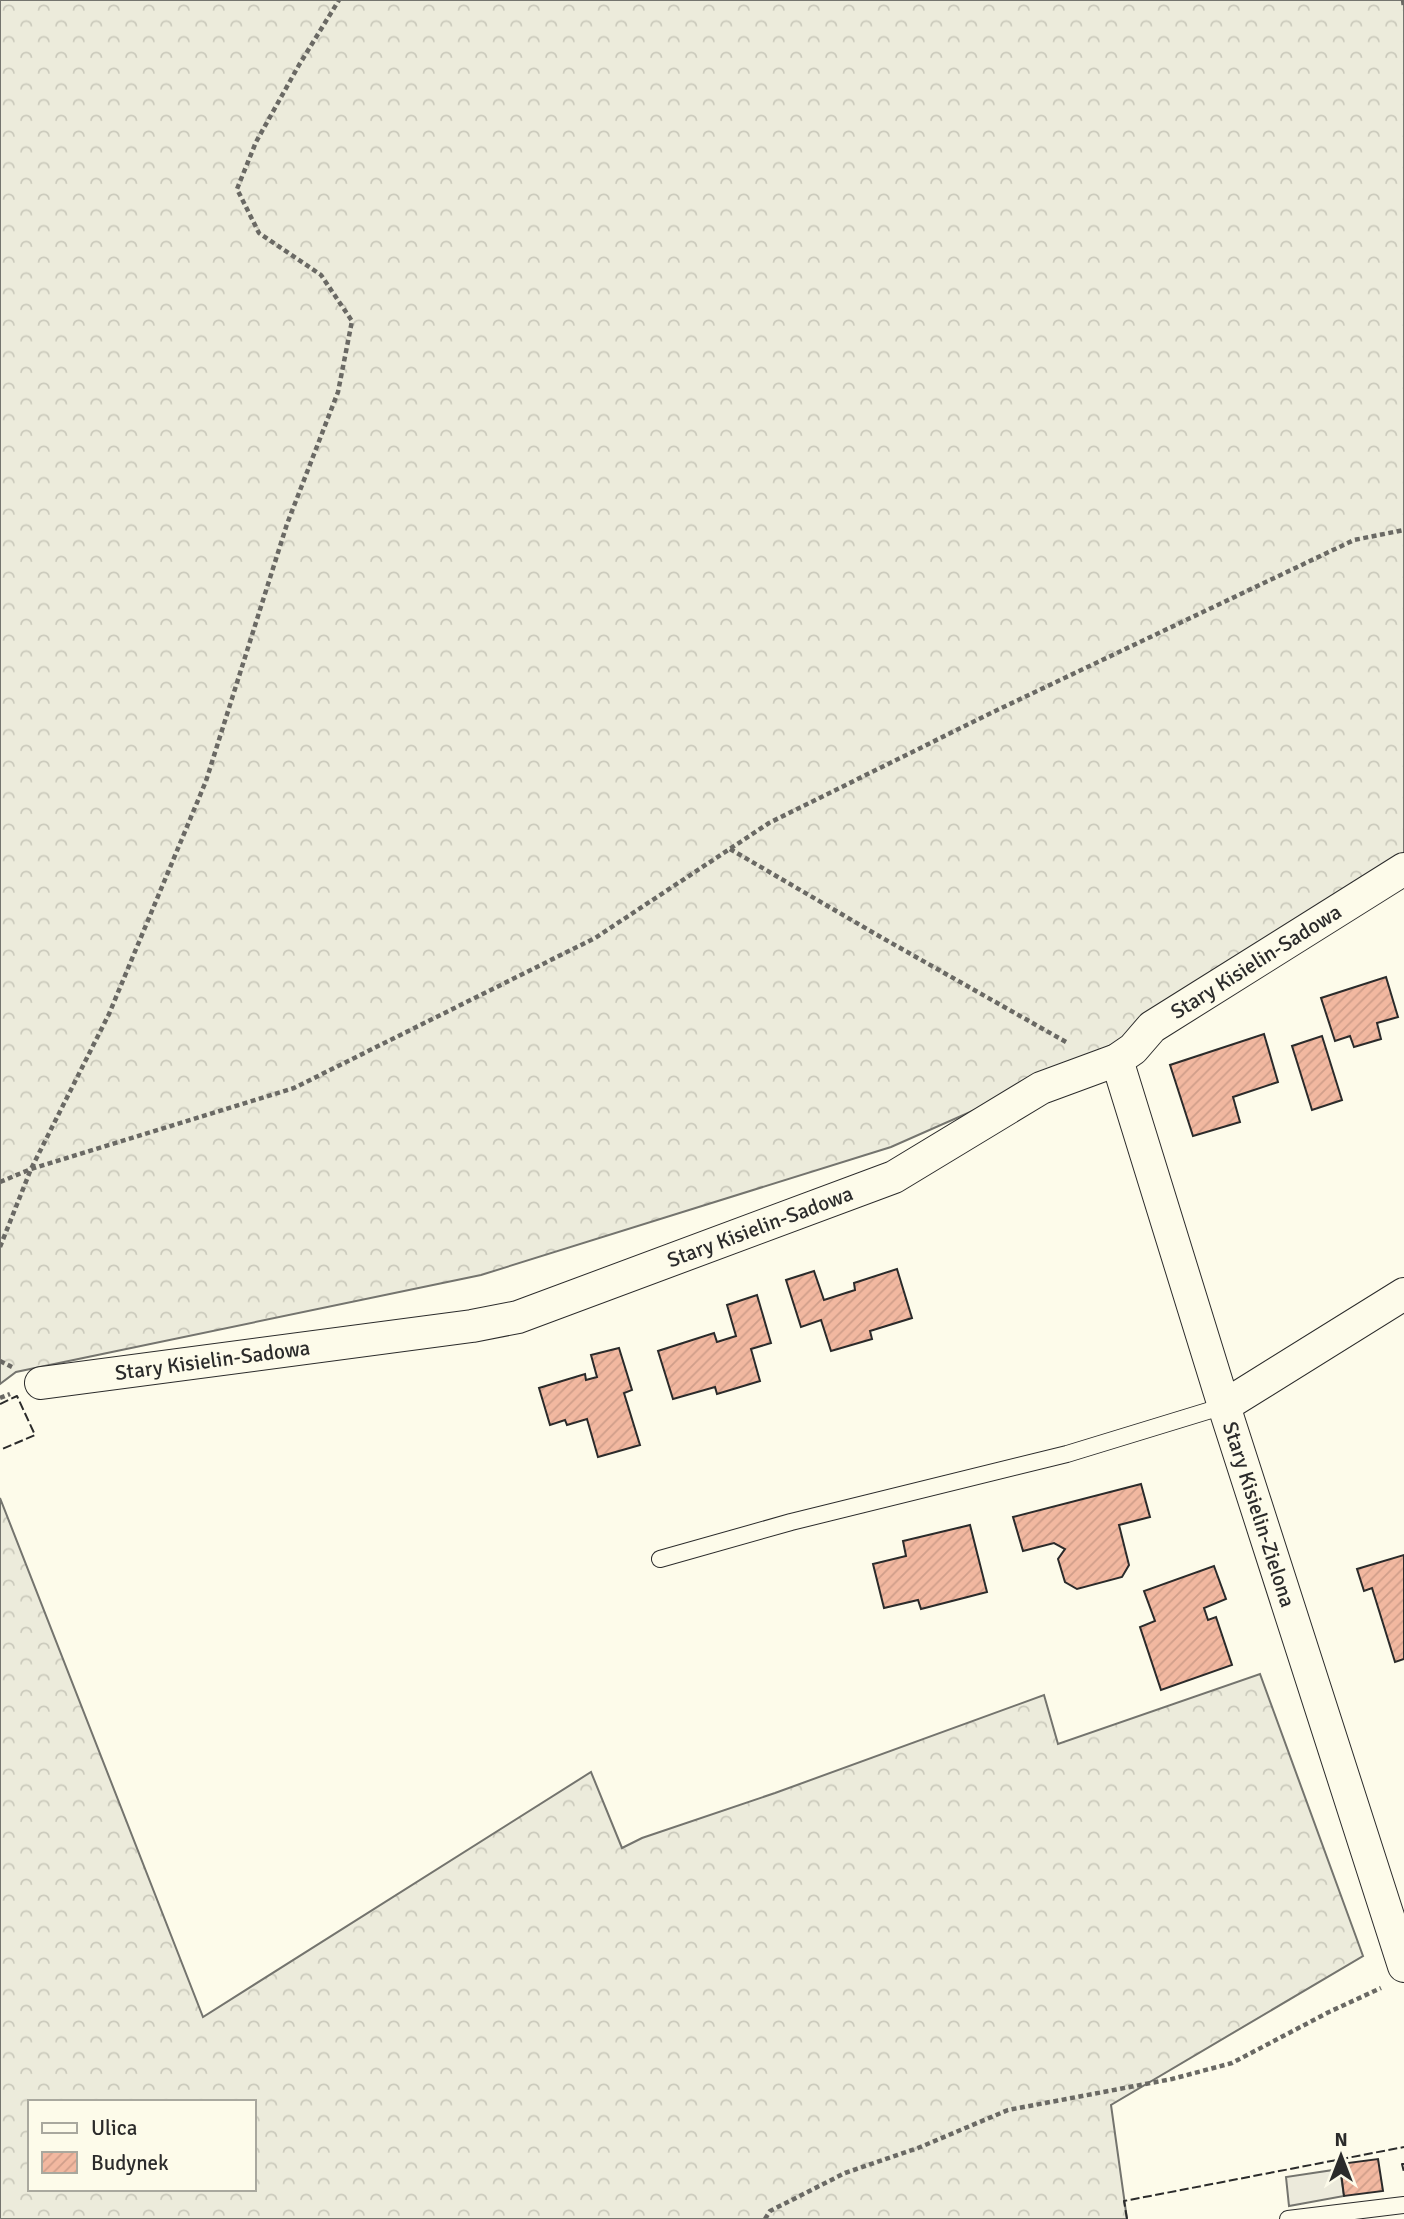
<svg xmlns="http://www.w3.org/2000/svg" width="1404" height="2219" viewBox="0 0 1404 2219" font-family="Signika,sans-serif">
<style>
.forest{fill:url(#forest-crowns);stroke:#74746e;stroke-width:2;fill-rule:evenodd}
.parking{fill:#eceadb;stroke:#74746e;stroke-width:2}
.building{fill:url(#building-hatch);stroke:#2b2b2b;stroke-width:2}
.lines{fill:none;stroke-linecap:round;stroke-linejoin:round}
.lane-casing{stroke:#2b2b2b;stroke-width:18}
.street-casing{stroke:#2b2b2b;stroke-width:34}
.path{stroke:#6a6964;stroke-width:4.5;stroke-dasharray:5 3.5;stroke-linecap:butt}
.lane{stroke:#fdfbea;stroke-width:16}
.street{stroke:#fdfbea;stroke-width:32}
.fence{stroke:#2b2b2b;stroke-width:2;stroke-dasharray:9 3.5;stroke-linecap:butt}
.labels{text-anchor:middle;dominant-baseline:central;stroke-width:5;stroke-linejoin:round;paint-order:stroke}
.street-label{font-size:21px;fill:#2b2b2b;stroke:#fdfbea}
</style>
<defs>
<pattern id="forest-crowns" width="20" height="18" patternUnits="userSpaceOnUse" patternTransform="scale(1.75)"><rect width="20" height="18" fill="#ecebdb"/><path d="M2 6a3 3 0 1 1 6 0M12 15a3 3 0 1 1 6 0" fill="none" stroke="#cbcabc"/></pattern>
<pattern id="building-hatch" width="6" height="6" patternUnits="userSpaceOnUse" patternTransform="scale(1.75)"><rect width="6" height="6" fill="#f2b8a0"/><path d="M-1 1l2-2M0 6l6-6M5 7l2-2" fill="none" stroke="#d09e8a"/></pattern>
</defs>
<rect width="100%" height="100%" fill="#fdfbea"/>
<g class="forest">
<path d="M0,0h1404v862l-291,187 -222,98 -410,128 -465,97 -16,12z"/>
<path d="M0,1498l203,519 388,-245 31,76 20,-10 133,-45 269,-98 14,49 202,-70 103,282 -252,149 16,114h-1127zM30,2102h224v87h-224z"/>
</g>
<path class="parking" d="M1340,2169l4,27 -55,10 -3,-29z"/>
<g class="building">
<path d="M1386,977l12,40 -21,6 4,16 -27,8 -4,-11 -15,5 -14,-43z"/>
<path d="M1264,1034l14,48 -45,15 7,25 -47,14 -23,-71z"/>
<path d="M1322,1036l20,64 -30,10 -20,-64z"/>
<path d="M897,1269l15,49 -42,13 2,8 -41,12 -10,-31 -20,7 -15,-47 28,-9 10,29 31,-10 -1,-7z"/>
<path d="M757,1295l14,48 -20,6 9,32 -43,13 -2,-7 -42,12 -15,-48 56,-18 3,9 19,-6 -9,-31z"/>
<path d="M619,1348l13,42 -8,3 16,52 -42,12 -11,-38 -20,6 -2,-5 -15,5 -11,-37 46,-14 1,6 11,-3 -6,-22z"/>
<path d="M1141,1484l9,33 -31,8 10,40 -7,12 -45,12 -12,-7 -7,-23 7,-10 -11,-6 -31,8 -10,-34z"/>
<path d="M970,1525l17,67 -66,17 -3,-9 -34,8 -11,-44 33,-8 -3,-15z"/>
<path d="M1404,1555v104l-9,3 -23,-74 -8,3 -7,-22z"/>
<path d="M1214,1566l12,33 -22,9 4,12 8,-3 16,48 -71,25 -21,-63 15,-6 -11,-30z"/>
<path d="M1378,2159l5,32 -39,5 -4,-32z"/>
</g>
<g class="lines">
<g class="lane-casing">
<g id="lane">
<path d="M660,1559l131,-37 276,-68 157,-48"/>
<path d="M1288,2219l116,-14"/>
</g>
</g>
<g class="street-casing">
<g id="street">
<path id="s1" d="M1117,1060l107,346 180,560"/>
<path id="s2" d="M41,1383l431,-57 46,-9 376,-140 147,-89 76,-28 16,-11 19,-22 252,-158"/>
<path d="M1224,1406l180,-112"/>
</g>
</g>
<g class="path">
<path d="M1403,0l1,8"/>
<path d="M730,849l149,87 187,106"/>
<path d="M0,1182l31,-13 263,-81 301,-150 174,-115 222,-110 363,-173 50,-10"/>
<path d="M0,1247l31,-78 78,-155 97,-233 81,-257 51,-132 14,-71 -31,-46 -62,-42 -22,-44 19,-47 43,-77 40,-65"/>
<path d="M0,1361l12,6"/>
<path d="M0,1398l10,-4"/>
<path d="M765,2219l5,-8 75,-38 73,-25 90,-38 164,-31 60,-16 97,-51 52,-24"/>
</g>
<use href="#lane" class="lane"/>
<use href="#street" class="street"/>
<g class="fence">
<path d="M0,1404l17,-8 18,39 -35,15"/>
<path d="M1404,2164h-2l2,8"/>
<path d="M1127,2219l-3,-18 280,-54"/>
</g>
</g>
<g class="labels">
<g class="street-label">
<text stroke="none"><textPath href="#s2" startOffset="1307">Stary Kisielin-Sadowa</textPath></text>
<text stroke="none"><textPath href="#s2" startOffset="740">Stary Kisielin-Sadowa</textPath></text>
<text stroke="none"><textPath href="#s2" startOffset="173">Stary Kisielin-Sadowa</textPath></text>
<text stroke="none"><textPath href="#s1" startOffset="476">Stary Kisielin-Zielona</textPath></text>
</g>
</g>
<rect x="28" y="2100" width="228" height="91" fill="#fdfbea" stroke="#a9a89e" stroke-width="2"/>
<rect x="42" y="2123" width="35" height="10" fill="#fdfbea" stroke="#a9a89e" stroke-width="2"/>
<text x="91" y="2135" font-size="21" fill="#2b2b2b">Ulica</text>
<rect x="42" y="2152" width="35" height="21" fill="url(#building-hatch)" stroke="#a9a89e" stroke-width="2"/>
<text x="91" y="2170" font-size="21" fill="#2b2b2b">Budynek</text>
<g transform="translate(1341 2156)" stroke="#fdfbea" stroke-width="5" paint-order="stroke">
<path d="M0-5L12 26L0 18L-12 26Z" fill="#2b2b2b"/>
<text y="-10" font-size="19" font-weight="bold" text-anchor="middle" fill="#2b2b2b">N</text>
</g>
</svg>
